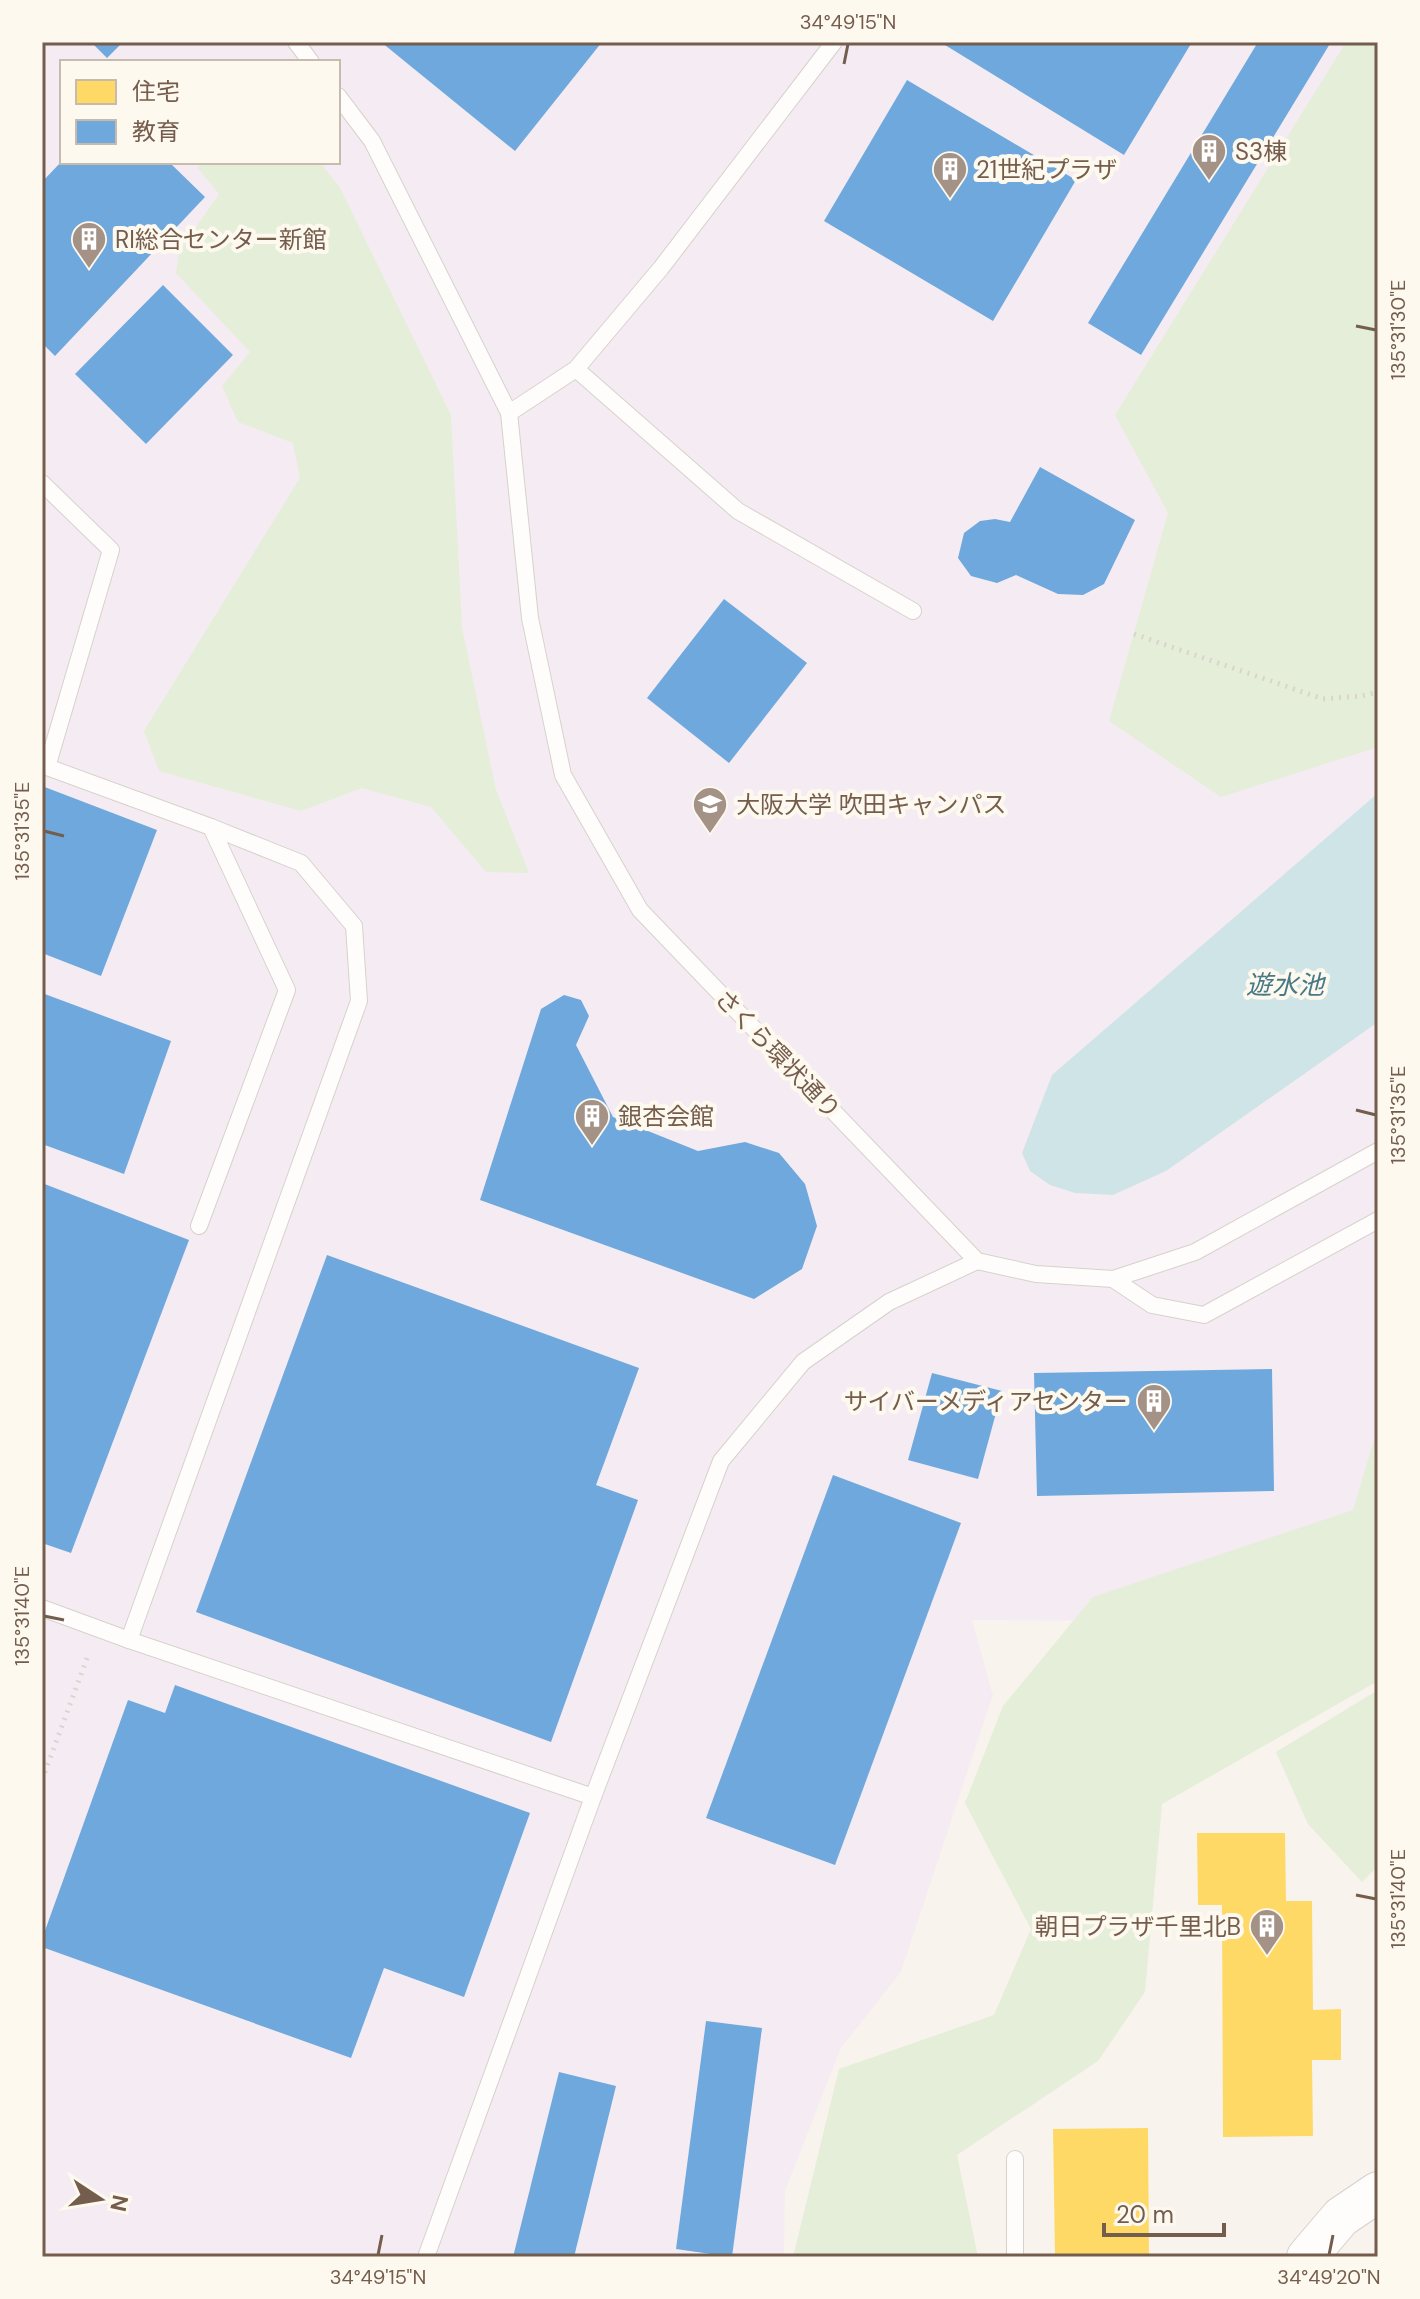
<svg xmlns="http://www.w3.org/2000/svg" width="1420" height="2299" viewBox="0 0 1420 2299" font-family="'DM Sans','Noto Sans JP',sans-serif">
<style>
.education{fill:#f5ecf3;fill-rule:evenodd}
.green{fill:#e4eed8}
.water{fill:#cfe4e7}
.homes{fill:#ffd966}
.schools{fill:#6fa8dc}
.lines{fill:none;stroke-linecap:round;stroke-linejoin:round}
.service-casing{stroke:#d7d1cb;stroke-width:18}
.tertiary-casing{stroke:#d7d1cb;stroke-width:42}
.path{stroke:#dad4cf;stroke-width:5;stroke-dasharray:2 6;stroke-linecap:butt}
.service{stroke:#fefdfc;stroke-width:16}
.tertiary{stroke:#fefdfc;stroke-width:40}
.ticks{fill:none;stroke:#755d4d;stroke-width:3}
.labels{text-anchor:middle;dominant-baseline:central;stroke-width:8;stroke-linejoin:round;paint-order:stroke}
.poi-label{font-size:24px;fill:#755d4d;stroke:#fef9ef;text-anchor:start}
.street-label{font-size:24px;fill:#755d4d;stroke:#fef9ef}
.water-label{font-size:26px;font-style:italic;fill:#477a87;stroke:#fef9ef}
.neatline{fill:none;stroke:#755d4d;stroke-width:3}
.ticks-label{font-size:20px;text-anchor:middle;fill:#755d4d}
</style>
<rect width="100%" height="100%" fill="#f8f4ed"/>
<path class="education" d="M42,42h1336v1466l-222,113 -184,-1 21,75 -92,277 -60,76 -56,143 -1,66h-742zM62,62h276v100h-276z"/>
<g class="green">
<path d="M1346,42h32v705l-157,50 -112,-76 59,-208 -53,-98z"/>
<path d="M203,162h117l20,26 111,227 11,213 34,162 33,83 -43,-1 -55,-65 -69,-19 -61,23 -142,-40 -15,-40 156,-253 -7,-35 -55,-21 -16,-36 28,-34 -74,-79 3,-21 40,-58 -21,-26z"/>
<path d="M1378,1426v255l-216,123 -17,188 -47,69 -141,94 21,102h-185l46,-188 155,-54 37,-86 -66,-126 38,-97 90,-109 260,-87z"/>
<path d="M1378,1690v176l-16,16 -54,-58 -32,-72z"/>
</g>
<path class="water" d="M1378,793v229l-212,149 -53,24 -38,-2 -25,-8 -20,-14 -8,-18 30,-78z"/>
<g class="homes">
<path d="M1197,1833h88l1,68h26l1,109 28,-1v51h-29l1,76 -90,1 -1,-232h-24z"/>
<path d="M1148,2128l1,129h-94l-2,-128z"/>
</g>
<g class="schools">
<path d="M91,42h32l-16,16z"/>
<path d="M381,42h221l-87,109z"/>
<path d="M947,42h245l-68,113 -179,-110z"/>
<path d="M1258,42h73l-190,313 -53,-32z"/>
<path d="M907,80l169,100 -83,141 -169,-100z"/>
<path d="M61,162h108l36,35 -150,159 -13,-13v-161z"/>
<path d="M163,285l70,70 -87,89 -71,-70z"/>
<path d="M1040,467l95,53 -31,64 -21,11 -25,-1 -42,-19 -19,8 -26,-7 -13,-18 6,-25 16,-12 15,-2 15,3z"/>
<path d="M724,599l83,64 -78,100 -82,-65z"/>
<path d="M42,786l115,44 -56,146 -59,-23z"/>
<path d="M42,993l129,48 -47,133 -82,-30z"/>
<path d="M564,995l17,5 8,16 -13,29 37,72 85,34 47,-9 34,11 26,31 12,42 -15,43 -48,30 -274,-99 61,-191z"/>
<path d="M42,1183l147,57 -118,313 -29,-10z"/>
<path d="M327,1255l312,113 -43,117 42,15 -87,242 -355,-130z"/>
<path d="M1272,1369l2,122 -237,5 -3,-123z"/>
<path d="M932,1373l70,18 -24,88 -70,-19z"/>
<path d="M833,1475l128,48 -126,342 -129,-47z"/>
<path d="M175,1685l355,128 -66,184 -80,-29 -33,90 -309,-111v-8l86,-239 37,13z"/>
<path d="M706,2021l56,7 -30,229 -56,-8z"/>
<path d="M559,2072l57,14 -42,171h-61z"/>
</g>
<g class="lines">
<g class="service-casing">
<g id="service">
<path d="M296,42l15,20"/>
<path d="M338,96l34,45 137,272 21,205 33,157 77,135 337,351 59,13 77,5 82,-27 183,-101"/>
<path d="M576,369l162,142 175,100"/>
<path d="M509,413l67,-44 85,-101 173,-226"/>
<path d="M42,483l69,67 -64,217 164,60 90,36 53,63 5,75 -230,639"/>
<path d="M199,1226l88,-236 -76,-163"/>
<path d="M1113,1279l39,26 52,10 174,-95"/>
<path d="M42,1608l87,32 464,157"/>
<path d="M1015,2159v98"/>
<path d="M426,2257l167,-460 128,-336 82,-99 86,-60 88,-41"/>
</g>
</g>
<g class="tertiary-casing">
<path id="tertiary" d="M1307,2257l34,-40 37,-25"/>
</g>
<g class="path">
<path d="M1134,634l189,65 38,-3 17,-4"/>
<path d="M42,1780l47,-127"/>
</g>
<use href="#service" class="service"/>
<use href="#tertiary" class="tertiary"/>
</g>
<path class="ticks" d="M844,64l4,-20M1356,326l20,4M44,831l20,5M1356,1110l20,5M44,1616l20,4M1356,1895l20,4M378,2255l4,-20M1329,2255l4,-20"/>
<defs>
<g id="building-pin" transform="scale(1.8)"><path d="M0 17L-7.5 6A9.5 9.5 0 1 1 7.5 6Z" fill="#a39285" stroke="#fef9ef"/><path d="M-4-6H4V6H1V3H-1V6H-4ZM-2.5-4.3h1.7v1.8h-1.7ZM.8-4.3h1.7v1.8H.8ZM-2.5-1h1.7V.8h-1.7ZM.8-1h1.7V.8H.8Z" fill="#fff"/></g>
<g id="university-pin" transform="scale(1.8)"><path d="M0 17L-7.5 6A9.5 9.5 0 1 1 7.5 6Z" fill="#a39285" stroke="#fef9ef"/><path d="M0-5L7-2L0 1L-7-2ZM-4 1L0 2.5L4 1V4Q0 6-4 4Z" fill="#fff"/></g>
</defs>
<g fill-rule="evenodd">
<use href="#building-pin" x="1209" y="151"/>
<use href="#building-pin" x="950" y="169"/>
<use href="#building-pin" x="89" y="239"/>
<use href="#university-pin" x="710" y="804"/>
<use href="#building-pin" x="592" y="1116"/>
<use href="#building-pin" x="1154" y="1401"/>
<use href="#building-pin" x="1267" y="1926"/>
</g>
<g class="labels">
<g class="poi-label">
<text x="1235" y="151">S3棟</text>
<text x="976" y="169">21世紀プラザ</text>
<text x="115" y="239">RI総合センター新館</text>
<text x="736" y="804">大阪大学 吹田キャンパス</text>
<text x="618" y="1116">銀杏会館</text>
<text x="1128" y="1401" text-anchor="end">サイバーメディアセンター</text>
<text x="1241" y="1926" text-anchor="end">朝日プラザ千里北B</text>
</g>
<g class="street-label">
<text transform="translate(778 1054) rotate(46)">さくら環状通り</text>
</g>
<g class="water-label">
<text x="1285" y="985">遊水池</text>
</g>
</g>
<rect width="1420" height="2299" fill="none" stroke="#fef9ef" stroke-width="88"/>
<rect x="60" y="60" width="280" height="104" fill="#fef9ef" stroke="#c7bbae" stroke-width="2"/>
<rect x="76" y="80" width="40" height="24" fill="#ffd966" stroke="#c7bbae" stroke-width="2"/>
<text x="132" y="100" font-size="24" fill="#755d4d">住宅</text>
<rect x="76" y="120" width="40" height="24" fill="#6fa8dc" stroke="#c7bbae" stroke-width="2"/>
<text x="132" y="140" font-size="24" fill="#755d4d">教育</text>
<g transform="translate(100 2199) rotate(102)" stroke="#fef9ef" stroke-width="6" paint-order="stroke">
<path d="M0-6L14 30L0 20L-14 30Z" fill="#755d4d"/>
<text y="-12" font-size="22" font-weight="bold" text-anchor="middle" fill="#755d4d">N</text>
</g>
<path d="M1104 2223v12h120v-12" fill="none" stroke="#755d4d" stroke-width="4"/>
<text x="1116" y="2223" font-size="24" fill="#755d4d" stroke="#fef9ef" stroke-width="6" paint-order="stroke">20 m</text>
<rect x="44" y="44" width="1332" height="2211" class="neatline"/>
<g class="ticks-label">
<text x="848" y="29">34°49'15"N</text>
<text transform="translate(1398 330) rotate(-90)" y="7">135°31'30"E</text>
<text transform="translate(22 831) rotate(-90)" y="7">135°31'35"E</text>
<text transform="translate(1398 1115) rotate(-90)" y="7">135°31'35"E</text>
<text transform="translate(22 1616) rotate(-90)" y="7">135°31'40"E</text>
<text transform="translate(1398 1899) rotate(-90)" y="7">135°31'40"E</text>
<text x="378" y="2284">34°49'15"N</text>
<text x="1329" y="2284">34°49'20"N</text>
</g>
</svg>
